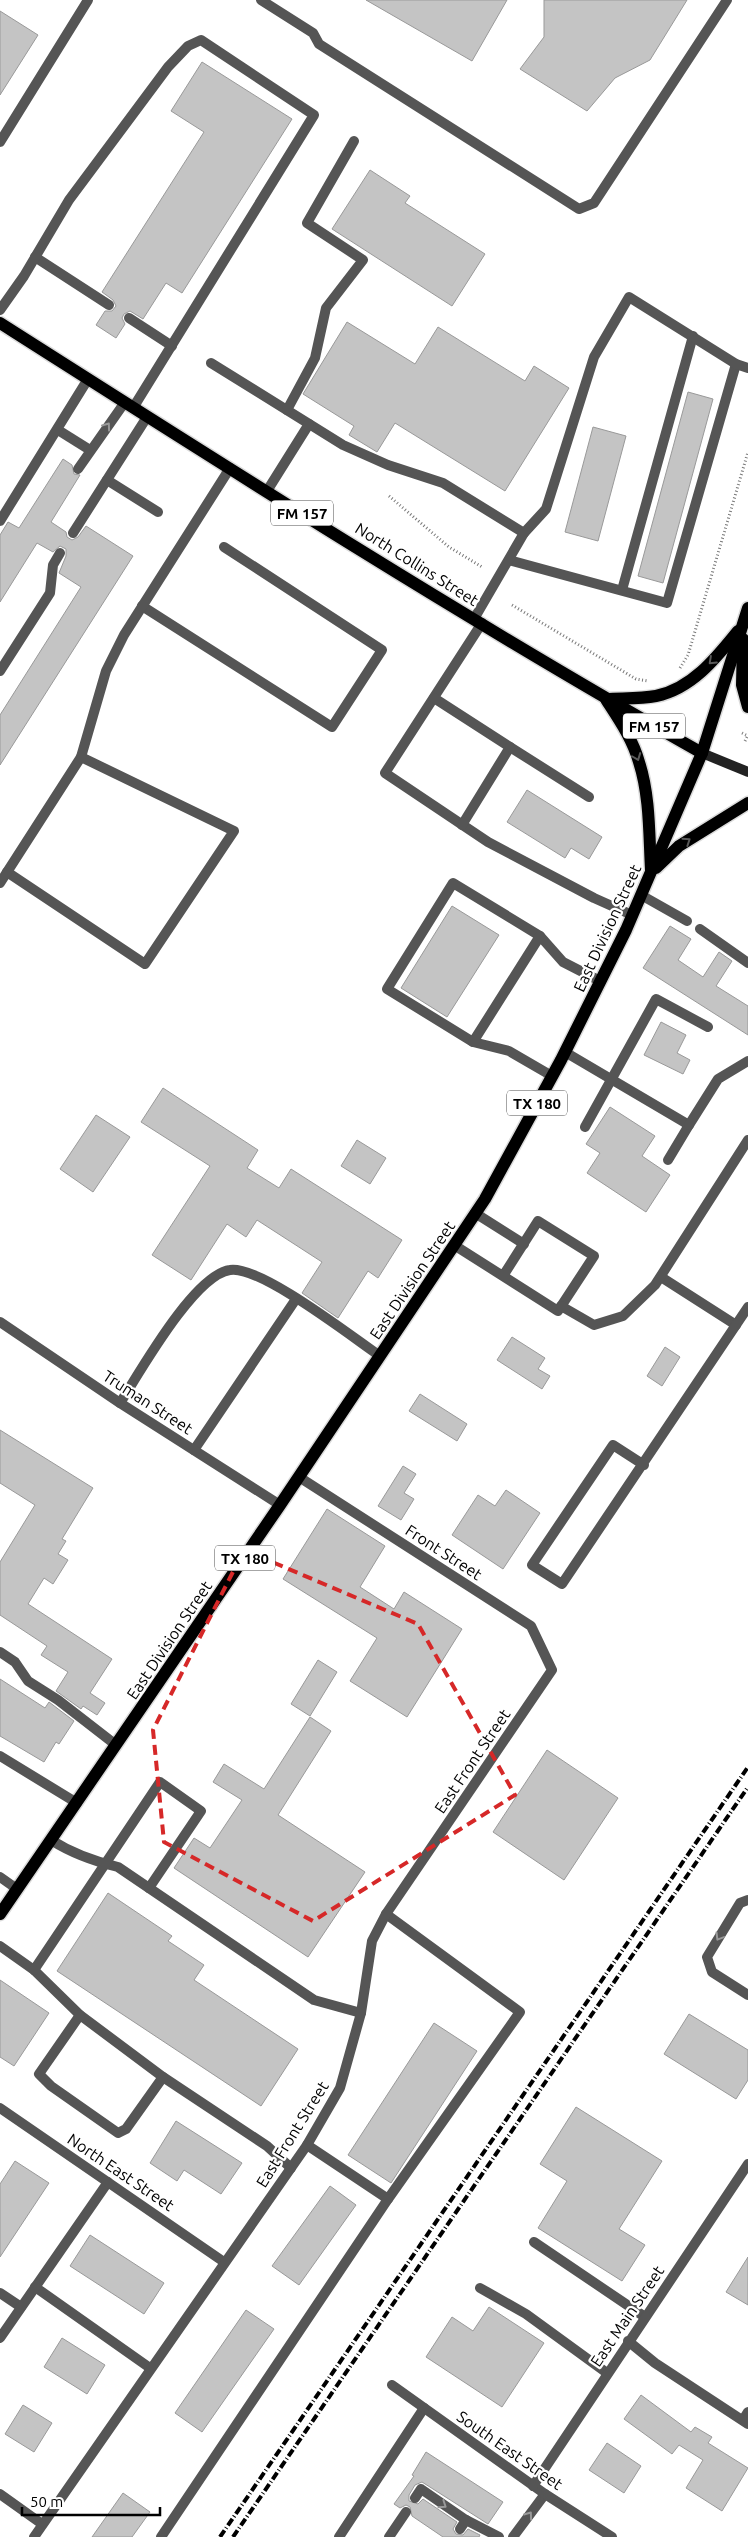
<svg xmlns="http://www.w3.org/2000/svg" width="748" height="2537" viewBox="0 0 748 2537" font-family="Ubuntu,sans-serif">
<style>
.building{fill:#c4c4c4;stroke:#999}
.lines{fill:none;stroke-linecap:round;stroke-linejoin:round}
.primary-casing{stroke:#dbdbdb;stroke-width:15}
.path{stroke:#777;stroke-width:3;stroke-dasharray:1 2.5;stroke-linecap:butt}
.lane{stroke:#555;stroke-width:10}
.street{stroke:#555;stroke-width:10}
.secondary{stroke:#222;stroke-width:10}
.primary{stroke:#000;stroke-width:12}
.rail{stroke:#000;stroke-width:4;stroke-dasharray:8 2.5 1 2.5;stroke-linecap:butt}
.oneway{stroke:#999}
.oneway2{stroke:#595959}
.marked{fill:none;stroke:#d62828;stroke-width:4;stroke-dasharray:10 6;stroke-linejoin:round}
.labels{text-anchor:middle;dominant-baseline:central;stroke-width:4.5;stroke-linejoin:round;paint-order:stroke}
.shield{fill:#fff;stroke:#4c4c4c;stroke-width:1}
.shield-label{font-size:15px;font-weight:bold;fill:#000}
.street-label{font-size:16px;fill:#000;stroke:#fff}
</style>
<rect width="100%" height="100%" fill="#fff"/>
<g class="building">
<path d="M366,0h141l-35,61z"/>
<path d="M544,0h143l-37,60 -35,18 -28,33 -67,-42 24,-32z"/>
<path d="M0,11l38,24 -38,60z"/>
<path d="M202,62l90,57 -110,174 -16,-10 -23,36 -13,-8 -6,3 -2,4 3,6 -9,14 -20,-13 9,-14h7l4,-5 -3,-6 -11,-8 102,-160 -33,-21z"/>
<path d="M370,170l40,26 -5,7 80,51 -33,52 -120,-77z"/>
<path d="M347,322l68,42 23,-37 87,54 9,-15 35,22 -64,103 -110,-68 -18,29 -28,-17 5,-9 -51,-32z"/>
<path d="M688,392l25,7 -50,184 -25,-7z"/>
<path d="M593,427l33,9 -28,105 -33,-9z"/>
<path d="M63,459l9,6 2,9 6,1 -29,47 15,10 1,5 5,3 6,-3 8,-11 47,30 -133,209v-50l81,-128 -22,-14 7,-17v-7l-6,-3 -7,6 -16,-9 -37,59v-67l8,-13 11,6z"/>
<path d="M527,790l75,47 -13,22 -18,-11 -6,10 -58,-36z"/>
<path d="M452,906l47,29 -52,82 -46,-29z"/>
<path d="M670,926l21,13 -13,21 25,17 16,-25 13,9 -16,25 32,20v29l-105,-67z"/>
<path d="M661,1022l25,13 -9,18 13,7 -7,14 -39,-19z"/>
<path d="M163,1088l95,62 -11,18 32,20 12,-19 111,71 -24,38 -10,-7 -30,47 -36,-25 20,-31 -65,-42 -11,17 -19,-13 -36,56 -39,-25 58,-89 -69,-44z"/>
<path d="M610,1107l45,29 -13,20 28,19 -24,37 -59,-39 13,-20 -14,-9z"/>
<path d="M96,1115l34,22 -37,55 -33,-23z"/>
<path d="M357,1140l29,18 -16,26 -29,-18z"/>
<path d="M512,1337l33,21 -7,11 12,7 -8,13 -45,-29z"/>
<path d="M665,1347l15,10 -18,29 -15,-10z"/>
<path d="M420,1394l47,30 -10,17 -48,-30z"/>
<path d="M0,1430l93,58 -31,51 4,2 -8,13 10,6 -15,24 -9,-6 -16,26 84,55 -22,34 15,10 -8,12 -14,-9 -2,3 -25,-18 12,-19 -27,-17 6,-9 -47,-31v-53l35,-57 -35,-22z"/>
<path d="M403,1466l13,8 -12,19 10,6 -13,21 -23,-14z"/>
<path d="M506,1490l34,23 -37,56 -51,-34 26,-40 17,11z"/>
<path d="M327,1509l58,37 -25,41 34,22 10,-17 58,37 -55,88 -57,-36 27,-43 -94,-59z"/>
<path d="M318,1660l19,12 -27,44 -19,-12z"/>
<path d="M0,1679l45,29 4,-6 25,19 -15,23 -3,-2 -12,20 -44,-26z"/>
<path d="M310,1717l21,14 -53,84 87,57 -57,85 -134,-89 20,-30 16,10 32,-48 -29,-18 11,-18 40,25z"/>
<path d="M547,1750l71,48 -54,82 -71,-48z"/>
<path d="M108,1893l64,43 -4,5 36,24 -10,15 104,69 -37,57 -204,-135z"/>
<path d="M0,1980l49,33 -35,53 -14,-9z"/>
<path d="M689,2014l59,36v30l-12,19 -72,-45z"/>
<path d="M434,2023l43,28 -86,132 -43,-28z"/>
<path d="M576,2107l86,54 -43,68 26,16 -23,36 -84,-53 29,-47 -27,-17z"/>
<path d="M176,2121l66,42 -21,31 -37,-24 -7,11 -27,-18z"/>
<path d="M15,2161l34,22 -49,74v-73z"/>
<path d="M330,2186l26,19 -57,80 -27,-19z"/>
<path d="M90,2235l74,48 -20,31 -74,-48z"/>
<path d="M748,2257v48l-22,-13z"/>
<path d="M489,2307l55,36 -42,64 -76,-50 26,-40 21,14z"/>
<path d="M246,2310l28,19 -72,103 -27,-19z"/>
<path d="M62,2338l43,27 -18,29 -43,-27z"/>
<path d="M641,2395l50,37 4,-5 17,10 -4,6 40,25 -26,43 -36,-23 17,-28 -24,-15 -7,9 -48,-35z"/>
<path d="M23,2405l29,18 -18,29 -29,-18z"/>
<path d="M607,2443l34,23 -17,27 -35,-23z"/>
<path d="M426,2452l77,50 -15,22 -66,-42 -7,3 -6,10v6l9,3 5,-5 34,23 -4,7 3,5 7,1 5,-6 12,6 -1,2h-36l-31,-21 -2,-9 -4,-2 -6,3 -6,-4 20,-28 -2,-1z"/>
<path d="M123,2493l27,19 -18,25h-40z"/>
</g>
<g class="lines">
<g class="primary-casing">
<g id="primary">
<path d="M0,323c231,147 463,295 702,430"/>
<path d="M743,639l-1,46 6,22"/>
<path d="M606,699c16,-1 34,0 50,-3 36,-7 61,-39 82,-65"/>
<path d="M607,701c13,20 26,39 32,61 11,34 10,72 12,108"/>
<path d="M656,868l23,-22 69,-43"/>
<path d="M0,1914l280,-409 205,-306 76,-139 65,-130 76,-177 46,-145"/>
</g>
</g>
<g class="path">
<path d="M389,496l60,51 33,20"/>
<path d="M512,605l124,74 12,2"/>
<path d="M680,668l8,-13 60,-203"/>
<path d="M742,733l4,2"/>
<path d="M745,741l3,-6"/>
</g>
<g class="lane">
<path d="M261,0l52,33 6,11 260,165 15,-6 133,-203"/>
<path d="M0,142l88,-142"/>
<path d="M35,257l74,48"/>
<path d="M0,310l24,-34 45,-76 99,-133 20,-21 13,-6 113,75 -181,293"/>
<path d="M129,318l43,28"/>
<path d="M211,363l132,82 45,20 55,18 81,50"/>
<path d="M287,410l28,-52 11,-50 37,-48 -56,-37 47,-82"/>
<path d="M58,430l32,20"/>
<path d="M78,469l47,-67"/>
<path d="M107,480l51,32"/>
<path d="M267,491l42,-67"/>
<path d="M0,521l88,-142"/>
<path d="M73,533l74,-116"/>
<path d="M509,560l158,43 69,-239"/>
<path d="M622,590l71,-254"/>
<path d="M142,606l190,121 50,-77 -158,-103"/>
<path d="M474,619l50,-86 22,-24 48,-152 35,-60 107,67 12,4"/>
<path d="M482,623l-97,150 103,69 106,56 38,17"/>
<path d="M0,671l50,-78 3,-28 7,-12"/>
<path d="M434,698l76,49 -48,78"/>
<path d="M510,747l79,50"/>
<path d="M7,872l138,92 89,-133 -153,-74"/>
<path d="M0,883l81,-126 25,-86 18,-36 106,-167"/>
<path d="M641,895l46,26"/>
<path d="M700,929l48,34"/>
<path d="M473,1042l-86,-53 66,-106 87,53"/>
<path d="M565,1052l124,73 -21,35"/>
<path d="M552,1076l-43,-25 -36,-9 67,-106 23,26 37,19"/>
<path d="M689,1125l29,-46 30,-18"/>
<path d="M585,1127l71,-128 52,28"/>
<path d="M475,1213l49,31"/>
<path d="M454,1245l104,66 36,-55 -56,-35 -35,55"/>
<path d="M661,1277l75,48"/>
<path d="M561,1306l33,19 29,-9 32,-31 93,-145"/>
<path d="M120,1403c20,-31 74,-128 110,-133 30,-5 122,67 150,86"/>
<path d="M194,1450l102,-151"/>
<path d="M644,1465l-31,-20 -81,120 30,19 186,-277"/>
<path d="M0,1652l15,10 13,19 30,19 58,45"/>
<path d="M0,1756l77,47"/>
<path d="M51,1840c22,14 42,21 67,27l196,133 47,13"/>
<path d="M0,1877l17,12"/>
<path d="M748,1900l-8,3 -33,54 5,15 36,23"/>
<path d="M0,1946l34,24 46,45 83,62 104,69 24,22"/>
<path d="M34,1970l126,-188 41,29 -52,77"/>
<path d="M80,2015l-41,59 12,12 67,47 8,-4 37,-52"/>
<path d="M307,2145l81,54 132,-187 -134,-98"/>
<path d="M534,2242l111,75"/>
<path d="M35,2287l115,81"/>
<path d="M480,2288l46,26 81,59"/>
<path d="M0,2293l21,14"/>
<path d="M0,2338l108,-156"/>
<path d="M743,2420l5,-8"/>
<path d="M415,2498l6,-9 45,31 33,17"/>
<path d="M460,2529l6,-9"/>
<path d="M161,2537l227,-338"/>
<path d="M339,2537l85,-129"/>
<path d="M389,2537l17,-25"/>
<path d="M513,2537l32,-43"/>
</g>
<g class="street">
<path d="M0,1322l120,81 160,102"/>
<path d="M0,2108l224,154"/>
<path d="M628,2341l27,22 93,61"/>
<path d="M392,2385l153,109 67,43"/>
<path d="M533,2486l215,-322"/>
<path d="M0,2494l42,30"/>
<path d="M34,2537l273,-392 33,-57 21,-75 11,-72 14,-27 166,-244 -21,-44 -232,-149"/>
</g>
<path class="secondary" d="M702,753l46,19"/>
<use href="#primary" class="primary"/>
<g class="rail">
<path d="M220,2537l528,-770"/>
<path d="M233,2537l515,-750"/>
</g>
</g>
<defs><path id="oneway-chevron" d="M-2-3.5L2.5 0L-2 3.5" fill="none" stroke-width="1.6" stroke-linecap="round" stroke-linejoin="round" transform="scale(1.25)"/></defs>
<g class="oneway">
<use href="#oneway-chevron" transform="translate(107 426) rotate(-54)"/>
<use href="#oneway-chevron" transform="translate(719 1937) rotate(121)"/>
<use href="#oneway-chevron" transform="translate(443 2505) rotate(34)"/>
<use href="#oneway-chevron" transform="translate(529 2515) rotate(-54)"/>
</g>
<g class="oneway2">
<use href="#oneway-chevron" transform="translate(712 661) rotate(137)"/>
<use href="#oneway-chevron" transform="translate(637 757) rotate(69)"/>
<use href="#oneway-chevron" transform="translate(687 841) rotate(-34)"/>
</g>
<path class="marked" d="M244,1550l174,74 97,171 -202,126 -149,-79 -11,-112z"/>
<g class="labels">
<g class="shield">
<rect x="271" y="500.5" width="62" height="25" rx="4"/>
<rect x="623" y="713.5" width="62" height="25" rx="4"/>
<rect x="507" y="1090.5" width="60" height="25" rx="4"/>
<rect x="215" y="1545.5" width="60" height="25" rx="4"/>
</g>
<g class="shield-label">
<text x="302" y="513">FM 157</text>
<text x="654" y="726">FM 157</text>
<text x="537" y="1103">TX 180</text>
<text x="245" y="1558">TX 180</text>
</g>
<g class="street-label">
<text transform="translate(417 564) rotate(32)">North Collins Street</text>
<text transform="translate(607 928) rotate(-65)">East Division Street</text>
<text transform="translate(412 1280) rotate(-56)">East Division Street</text>
<text transform="translate(148 1402) rotate(33)">Truman Street</text>
<text transform="translate(444 1552) rotate(33)">Front Street</text>
<text transform="translate(169 1640) rotate(-56)">East Division Street</text>
<text transform="translate(472 1761) rotate(-56)">East Front Street</text>
<text transform="translate(292 2134) rotate(-58)">East Front Street</text>
<text transform="translate(121 2172) rotate(34)">North East Street</text>
<text transform="translate(627 2316) rotate(-56)">East Main Street</text>
<text transform="translate(510 2450) rotate(35)">South East Street</text>
</g>
</g>
<path d="M22 2507v8h138v-8" fill="none" stroke="#000000" stroke-width="2.5"/>
<text x="30" y="2507" font-size="15" fill="#000000" stroke="#ffffff" stroke-width="4" paint-order="stroke">50 m</text>
</svg>
